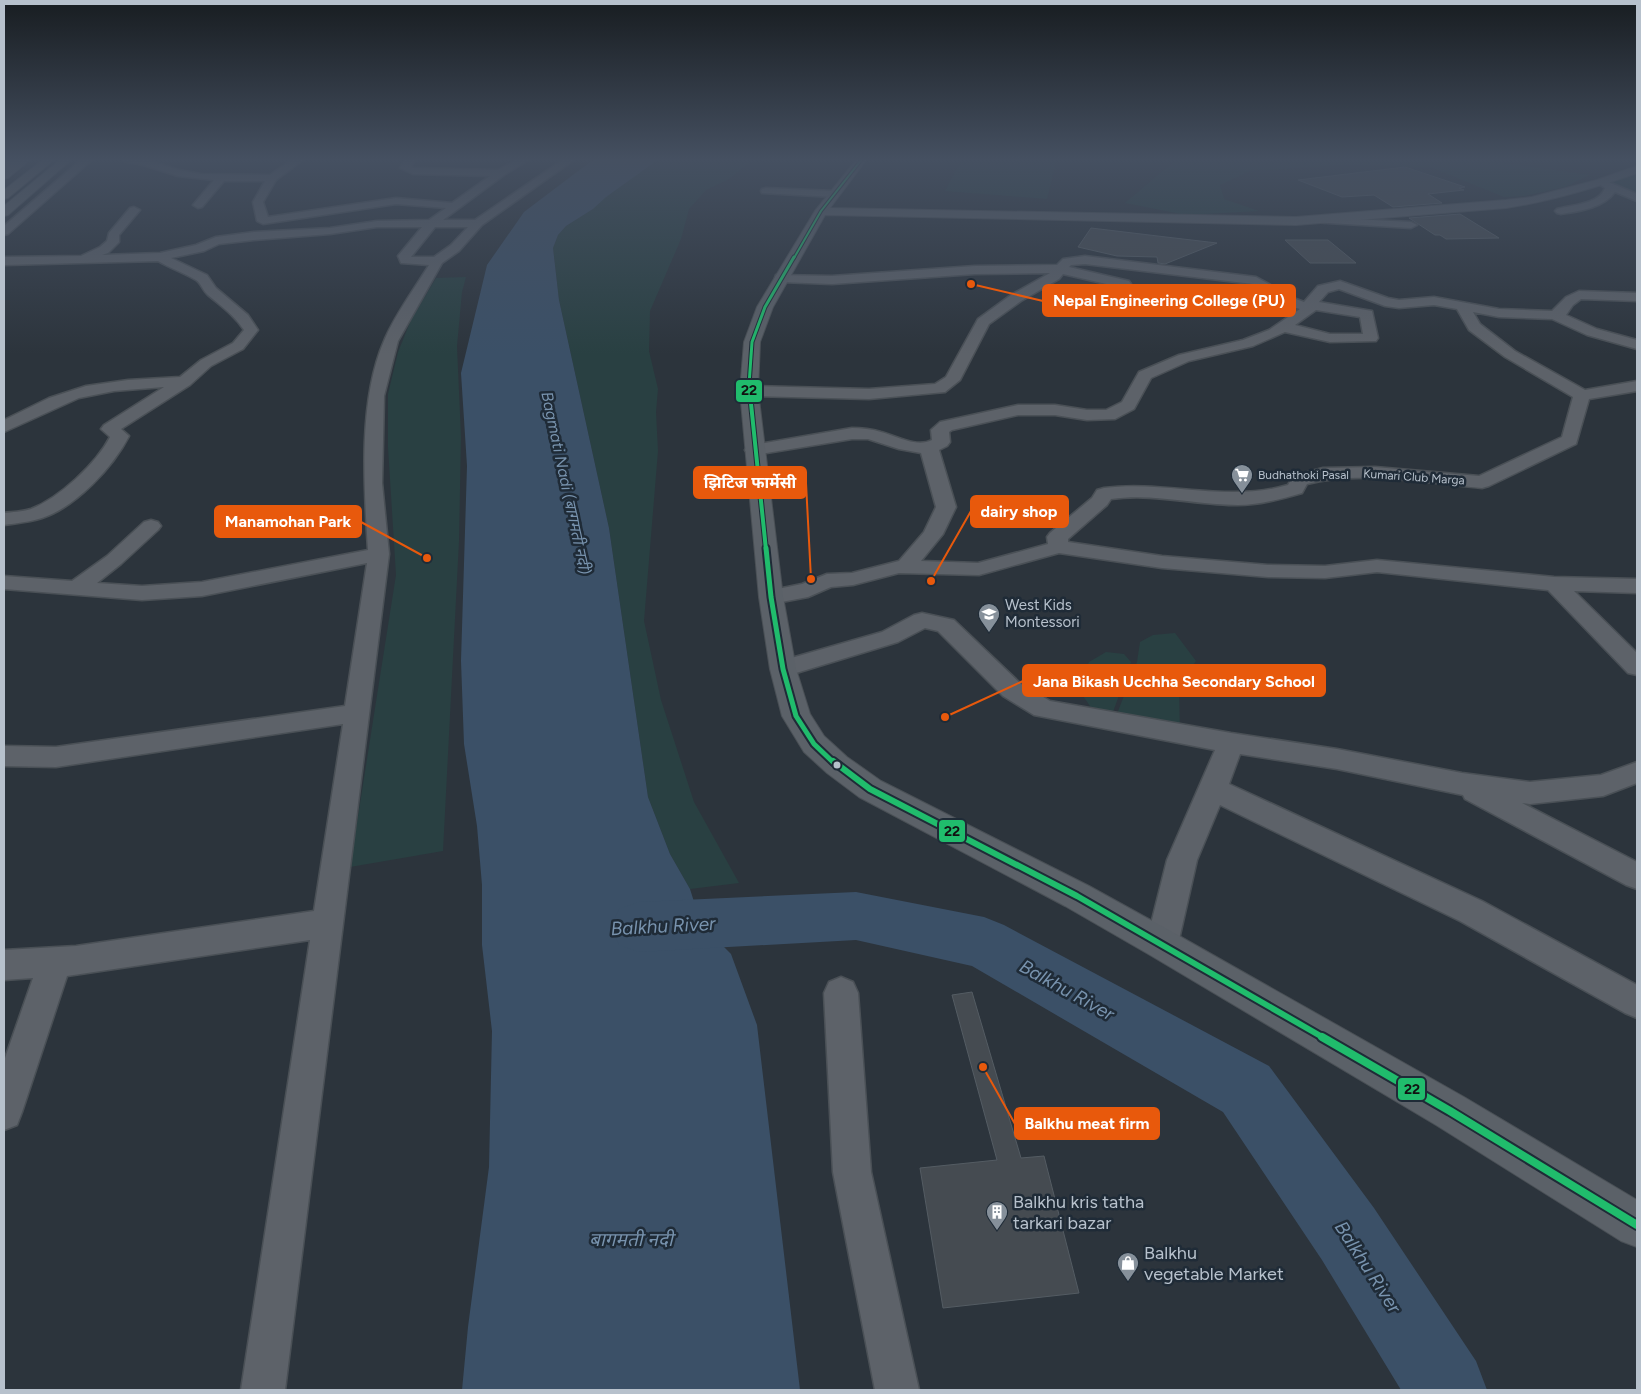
<svg xmlns="http://www.w3.org/2000/svg" width="1641" height="1394" viewBox="0 0 1641 1394" font-family="Figtree,'Noto Sans Devanagari',sans-serif">
<style>
.green{fill:#294042}
.water{fill:#3b5067}
.lines{fill:none;stroke-linecap:round;stroke-linejoin:round}
.river{fill:#3b5067;fill-rule:evenodd}
.building{fill:#454b51;stroke:#545c63}
.street-casing{stroke:#4a5056;stroke-width:3}
.secondary-casing{stroke:#4a5056;stroke-width:2}
.primary-casing{stroke:#4a5158;stroke-width:2}
.highway-casing{stroke:#495057;stroke-width:2}
.street{fill:#5d6269;fill-rule:evenodd}
.secondary{fill:#5b6168;fill-rule:evenodd}
.primary{fill:#5f656a;fill-rule:evenodd}
.highway{fill:#626669;fill-rule:evenodd}
.bus-1-far5-casing{stroke:#1f2b37;stroke-width:4}
.bus-1-far4-casing{stroke:#1f2b37;stroke-width:5}
.bus-1-far3-casing{stroke:#1f2b37;stroke-width:6}
.bus-1-far2-casing{stroke:#1f2b37;stroke-width:9}
.bus-1-far1-casing{stroke:#1f2b37;stroke-width:10}
.bus-1-casing{stroke:#1f2b37;stroke-width:12}
.bus-1-far5{stroke:#20bc6c;stroke-width:2}
.bus-1-far4{stroke:#20bc6c;stroke-width:3}
.bus-1-far3{stroke:#20bc6c;stroke-width:4}
.bus-1-far2{stroke:#20bc6c;stroke-width:5}
.bus-1-far1{stroke:#20bc6c;stroke-width:6}
.bus-1{stroke:#20bc6c;stroke-width:8}
.bus-dot{fill:#b7c1cc;stroke:#1f2b37;stroke-width:2}
.labels{text-anchor:middle;dominant-baseline:central;stroke-width:5;stroke-linejoin:round;paint-order:stroke}
.far-poi-label{font-size:12px;fill:#b7c1cc;stroke:#1f2b37;text-anchor:start}
.far-street-label{font-size:12px;fill:#b7c1cc;stroke:#1f2b37}
.poi-label{font-size:15px;fill:#b7c1cc;stroke:#1f2b37;text-anchor:start}
.water-label{font-size:16px;font-style:italic;fill:#7893ae;stroke:#1f2b37}
.near-poi-label{font-size:18px;fill:#b7c1cc;stroke:#1f2b37;text-anchor:start}
.near-water-label{font-size:19px;font-style:italic;fill:#7893ae;stroke:#1f2b37}
.leader{fill:none;stroke:#e8590c;stroke-width:2}
.callout-dot{fill:#e8590c;stroke:#1f2b37;stroke-width:2}
.callout{fill:#e8590c;stroke:#e8590c;stroke-width:2}
.callout-label{font-size:16px;text-anchor:middle;font-weight:bold;fill:#fff}
.line-badge{stroke:#1f2b37;stroke-width:2}
.pale-badge-label{font-size:14px;text-anchor:middle;font-weight:bold;fill:#111}
</style>
<rect width="100%" height="100%" fill="#2c343c"/>
<g class="green">
<path d="M659,159h87l-4,3 7,1 -20,16 -23,11 -17,19 -8,30 -31,72 -1,40 9,38 -2,23 2,39 -14,170 17,79 33,102 45,81 -49,6 -20,-35 -22,-57 -39,-269 -50,-228 -6,-52 5,-13 8,-9 27,-17 12,-12z"/>
<path d="M962,159l94,2 -9,38 -102,-8z"/>
<path d="M1177,159h300l113,16 -25,12 -41,9 -20,1 -74,-30 -89,-2 -91,6 -30,14 4,14 35,12 -73,4 -61,-12z"/>
<path d="M1637,171v26l-32,-16h3z"/>
<path d="M466,277l-4,15 -5,54 4,91 -2,104 -16,310 -93,16 46,-292 -8,-128v-53l10,-42 13,-32 25,-42z"/>
<path d="M1175,633l21,28 -17,24 1,49 -63,-20 20,-52 3,-20 13,-7z"/>
<path d="M1106,652l18,2 7,8 -18,50 1,17 -16,-1 -6,-10 2,-6 -17,-25 12,-25z"/>
</g>
<path class="water" d="M597,159h62l-53,38 -13,12 -27,17 -8,9 -5,13 6,52 50,228 39,269 22,57 20,35 11,35 30,30 26,71 43,365h-338l6,-63 21,-160 3,-136 -10,-86v-60l-5,-59 -13,-82 -3,-83 6,-195 -6,-93 26,-108 37,-53 66,-50z"/>
<g class="lines">
<path class="river" d="M856,892l128,25 20,8 265,141 105,142 102,153 11,29h-86l-79,-130 -99,-148 -251,-146 -116,-26 -217,12 -20,-7 -8,-18 8,-18 20,-7z"/>
</g>
<g class="building">
<path d="M1405,167l60,20 -6,1 5,2 -36,4 14,9 -49,4 -19,-12 -32,2 -44,-17z"/>
<path d="M1460,214l39,24 -53,1 -6,-4h-5l-26,-17z"/>
<path d="M1091,228l75,9 51,6 -52,21 -7,-1 -1,-6 -40,-1 -39,-9z"/>
<path d="M1285,240h43l28,23h-46z"/>
<path d="M972,992l49,166 23,-2 35,137 -136,15 -23,-140 77,-8 -45,-165z"/>
</g>
<g class="lines">
<g class="street-casing">
<g id="street">
<path d="M82,159h11l-85,75 -4,1v-9z"/>
<path d="M121,159h23l35,11 22,4 69,1 23,-16h11l-28,21 -13,22 5,15 128,-19 56,5 38,-27 -77,-2 -13,-6 5,-9h10l-4,8 3,1 84,2 20,-11h12l-26,16 -61,45h32l89,-61h11l-93,66 -23,26 -17,12 -44,78 -14,55 -2,87 7,71 -104,836h-44l69,-450 -243,36 -45,136 -5,13 -13,5v-69l29,-83 -29,2v-30l72,-4 238,-35 29,-187 -287,43 -52,-1v-20l52,1 289,-41 22,-143 -165,33 -60,4 -138,-11v-13l68,5 35,-25 37,-34 7,-2 7,2 3,4 -3,4 -37,34 -24,19 45,3 60,-4 166,-32c-4,-64 -10,-149 16,-209 10,-25 31,-53 45,-76l-28,-2 -3,-7 24,-29h-45l-47,7 -76,6 -35,4 -15,7 -33,7 36,17 9,13 32,27 10,15 -15,19 -32,17 -21,19 -69,44 8,7c-16,31 -53,71 -87,82 -12,4 -25,5 -38,7v-12c8,-1 18,-1 27,-4 28,-11 65,-45 79,-72l-9,-8 3,-4 60,-38 -50,4 -35,7 -75,34v-12l45,-22 37,-12 42,-6 52,-3 21,-17 32,-17 11,-13c-10,-15 -23,-24 -36,-35 -5,-4 -7,-12 -12,-15 -12,-7 -26,-12 -38,-19l-154,4v-8l77,-1 19,-9 7,-6 2,-8 21,-25 4,-1 6,3 -21,25v7l-11,11 -6,2 58,-2 36,-8 20,-8 38,-5 76,-4 47,-7 52,-1 17,-12 -50,-4 -133,20 -6,-3 -4,-19 12,-21h-41l-22,26 -4,1 -5,-3 21,-25 -36,-4 -35,-11 -20,-4zM435,227h33l-17,18 -17,12h-23z"/>
<path d="M21,160l5,3 -2,2 -20,4v-6z"/>
<path d="M1601,179l36,15v7l-22,-9c-12,16 -35,19 -54,22l-4,-1 -2,-2 2,-2c14,-4 43,-5 48,-21l-9,-6z"/>
<path d="M766,188l68,3 5,3 -5,3 -72,-4 -1,-2 1,-2z"/>
<path d="M1316,217l95,5 6,3 -6,3 -99,-6 -2,-2 2,-2z"/>
<path d="M1085,256l171,21 40,22 8,3 14,-16 22,-5 48,17 11,2 35,-3 65,12 53,2 14,-14 13,-6 58,2v8l-56,-2 -8,6 -7,10 31,14 40,11v9l-50,-14 -35,-16 -53,-2 -26,-5 7,12 35,27 70,39 52,-9v10l-48,8 -13,45 -87,42 -7,2c-54,-5 -122,-18 -175,-4l-5,9c-21,6 -43,12 -64,12 -43,0 -84,-12 -127,-6l-4,6 -39,34v3l94,14 106,9 57,1 52,-6 177,17 83,2v14l-63,-2 63,62v22l-9,-2 -80,-83 -171,-18 -52,6 -57,-1 -106,-9 -103,-15 -80,22 -80,-2 -46,12 -22,2 -23,10 -37,7 -8,-2 -3,-5 3,-5 39,-8 25,-10 25,-1 47,-12 25,-29 12,-25 -15,-54 -22,-4 -31,-10h-16l-98,16 -6,-1 -3,-4 3,-4 104,-18c10,0 19,1 29,4 16,4 35,16 51,8l-1,-10 9,-8 78,-17h37l32,5h19l16,-8 17,-30 40,-17 64,-15 26,-10 31,-21 -14,-4 -33,-21 -168,-20 -14,1 -2,2 60,14 2,3 -7,4 -61,-14 -4,5 -38,22 -32,23 -29,56 -15,12 -76,7 -120,-3 -6,-2 -2,-3 2,-3 6,-2 120,3 66,-5 11,-7 32,-58 33,-24 39,-22 -75,1 -143,10 -51,-2 -6,-4 1,-3 56,1 143,-10 82,-1 6,-6zM1339,289l46,17 14,2 35,-3 23,4 12,21 36,27 68,40 -11,40 -83,39 -104,-9 -52,1 -30,8 -5,9c-61,18 -122,-5 -184,3l-7,2 -5,8 -42,35 -3,4 1,7 -70,19 -57,-2 22,-27 13,-27 -17,-57 8,-4 3,-4 -1,-10 3,-2 66,-15h37l32,5 28,-1 19,-10 17,-31 38,-17 64,-15 32,-14 45,10 46,-1 2,-3 -6,-27 -53,-9 9,-10zM1316,310l44,7 3,17h-33l-35,-9z"/>
<path d="M922,613l32,7 67,64 29,17 181,32 106,16 125,24 68,9 71,-7 36,-13v21l-34,13 -73,8 -8,-1 115,59v27l-11,-4 -161,-86 -2,-4 -126,-26 -97,-15 -11,30 253,117 155,84v33l-12,-5 -165,-92 -240,-116 -23,55 -19,84 -5,10 -11,4 -11,-4 -5,-10 21,-84 48,-110 -181,-35 -31,-19 -65,-65 -13,-3 -27,14 -115,35 -9,-2 -3,-6 3,-6 108,-31 32,-17z"/>
<path d="M841,977l12,5 5,11 13,179 48,218h-44l-42,-218 -9,-179 5,-11z"/>
</g>
</g>
<g class="secondary-casing">
<path id="secondary" d="M857,159h10l-37,49 466,9 210,-17 26,-3 65,-17 40,-14v7c-42,15 -86,28 -131,35l-210,17 -471,-10 -52,92 -13,35 -2,49 25,206 13,72 14,45 14,22 23,21 34,24 208,105 85,47 290,164 173,103v47l-16,-6 -185,-116 -286,-170 -85,-49 -206,-109 -32,-24 -23,-21 -22,-36 -12,-47 -11,-72 -19,-206 4,-49 13,-35 58,-96z"/>
</g>
<g class="primary-casing">
<g id="primary">
<path d="M19,159h12l-23,19 -4,1v-8z"/>
<path d="M61,159h11l-64,56 -4,1v-10z"/>
</g>
</g>
<g class="highway-casing">
<path id="highway" d="M44,159h11l-47,39 -4,1v-9z"/>
</g>
<use href="#street" class="street"/>
<use href="#secondary" class="secondary"/>
<use href="#primary" class="primary"/>
<use href="#highway" class="highway"/>
<g class="bus-1-far5-casing">
<path id="bus-1-far5" d="M794,258l27,-47 41,-52"/>
</g>
<g class="bus-1-far4-casing">
<path id="bus-1-far4" d="M749,385l3,-43 13,-35 29,-50"/>
</g>
<g class="bus-1-far3-casing">
<path id="bus-1-far3" d="M749,384l17,166"/>
</g>
<g class="bus-1-far2-casing">
<path id="bus-1-far2" d="M766,548l5,49 12,72 13,47 18,28 20,19"/>
</g>
<g class="bus-1-far1-casing">
<path id="bus-1-far1" d="M833,761l37,28 207,107 247,142"/>
</g>
<g class="bus-1-casing">
<path id="bus-1" d="M1322,1037l128,74 187,114"/>
</g>
<use href="#bus-1-far5" class="bus-1-far5"/>
<use href="#bus-1-far4" class="bus-1-far4"/>
<use href="#bus-1-far3" class="bus-1-far3"/>
<use href="#bus-1-far2" class="bus-1-far2"/>
<use href="#bus-1-far1" class="bus-1-far1"/>
<use href="#bus-1" class="bus-1"/>
</g>
<linearGradient id="sky" x2="0" y2="1"><stop stop-color="#181d21"/><stop offset="0.45" stop-color="#455061"/><stop offset="1" stop-color="#455061" stop-opacity="0"/></linearGradient>
<rect width="1641" height="354" fill="url(#sky)"/>
<defs>
<g id="supermarket-pin" transform="scale(1.125)"><path d="M0 17L-7.5 6A9.5 9.5 0 1 1 7.5 6Z" fill="#86909a" stroke="#1f2b37"/><path d="M-6-5.5h2.5l.6 2H6L4.5 2H-2.5L-4.4-4H-6ZM-1.5 3.2a1.3 1.3 0 1 0 .1 0ZM3 3.2a1.3 1.3 0 1 0 .1 0Z" fill="#fff"/></g>
<g id="school-pin" transform="scale(1.125)"><path d="M0 17L-7.5 6A9.5 9.5 0 1 1 7.5 6Z" fill="#86909a" stroke="#1f2b37"/><path d="M0-5L7-2L0 1L-7-2ZM-4 1L0 2.5L4 1V4Q0 6-4 4Z" fill="#fff"/></g>
<g id="building-pin" transform="scale(1.125)"><path d="M0 17L-7.5 6A9.5 9.5 0 1 1 7.5 6Z" fill="#86909a" stroke="#1f2b37"/><path d="M-4-6H4V6H1V3H-1V6H-4ZM-2.5-4.3h1.7v1.8h-1.7ZM.8-4.3h1.7v1.8H.8ZM-2.5-1h1.7V.8h-1.7ZM.8-1h1.7V.8H.8Z" fill="#fff"/></g>
<g id="shop-pin" transform="scale(1.125)"><path d="M0 17L-7.5 6A9.5 9.5 0 1 1 7.5 6Z" fill="#86909a" stroke="#1f2b37"/><path d="M-5-2.5h2.3a2.7 3.5 0 0 1 5.4 0H5L5.5 6h-11ZM-1.5-2.5h3a1.5 2.3 0 0 0-3 0Z" fill="#fff"/></g>
</defs>
<g fill-rule="evenodd">
<use href="#supermarket-pin" x="1242" y="475"/>
<use href="#school-pin" x="989" y="614"/>
<use href="#building-pin" x="997" y="1212"/>
<use href="#shop-pin" x="1128" y="1263"/>
</g>
<circle class="bus-dot" cx="837" cy="765" r="4.5"/>
<g class="labels">
<g class="far-poi-label">
<text x="1258" y="475">Budhathoki Pasal</text>
</g>
<g class="far-street-label">
<text transform="translate(1414 477) rotate(4)">Kumari Club Marga</text>
</g>
<g class="poi-label">
<text x="1005" y="605">West Kids<tspan x="1005" dy="17">Montessori</tspan></text>
</g>
<g class="water-label">
<text transform="translate(566 483) rotate(78)">Bagmati Nadi (बागमती नदी)</text>
</g>
<g class="near-poi-label">
<text x="1013" y="1202">Balkhu kris tatha<tspan x="1013" dy="21">tarkari bazar</tspan></text>
<text x="1144" y="1253">Balkhu<tspan x="1144" dy="21">vegetable Market</tspan></text>
</g>
<g class="near-water-label">
<text transform="translate(663 926) rotate(-3)">Balkhu River</text>
<text transform="translate(1067 990) rotate(29)">Balkhu River</text>
<text x="631" y="1239">बागमती नदी</text>
<text transform="translate(1368 1267) rotate(57)">Balkhu River</text>
</g>
</g>
<path class="leader" d="M971 284L1043 301M811 579L806 483M931 581L971 511M427 558L361 522M945 717L1023 681M983 1067L1015 1124"/>
<g class="callout-dot">
<circle cx="971" cy="284" r="5"/>
<circle cx="811" cy="579" r="5"/>
<circle cx="931" cy="581" r="5"/>
<circle cx="427" cy="558" r="5"/>
<circle cx="945" cy="717" r="5"/>
<circle cx="983" cy="1067" r="5"/>
</g>
<g class="callout">
<rect x="1043" y="285" width="252" height="31" rx="5"/>
<rect x="694" y="467" width="112" height="31" rx="5"/>
<rect x="971" y="496" width="97" height="31" rx="5"/>
<rect x="215" y="506" width="146" height="31" rx="5"/>
<rect x="1023" y="665" width="302" height="31" rx="5"/>
<rect x="1015" y="1108" width="144" height="31" rx="5"/>
</g>
<g class="callout-label">
<text x="1169" y="306">Nepal Engineering College (PU)</text>
<text x="750" y="488">झिटिज फार्मेसी</text>
<text x="1019" y="517">dairy shop</text>
<text x="288" y="527">Manamohan Park</text>
<text x="1174" y="687">Jana Bikash Ucchha Secondary School</text>
<text x="1087" y="1129">Balkhu meat firm</text>
</g>
<g class="line-badge">
<rect x="735" y="379" width="28" height="24" rx="5" fill="#20bc6c"/>
<rect x="938" y="819" width="28" height="24" rx="5" fill="#20bc6c"/>
<rect x="1397" y="1077" width="29" height="24" rx="5" fill="#20bc6c"/>
</g>
<g class="pale-badge-label">
<text x="749" y="395">22</text>
<text x="952" y="836">22</text>
<text x="1412" y="1094">22</text>
</g>
<rect width="1641" height="1394" fill="none" stroke="#b7c1cc" stroke-width="10"/>
</svg>
